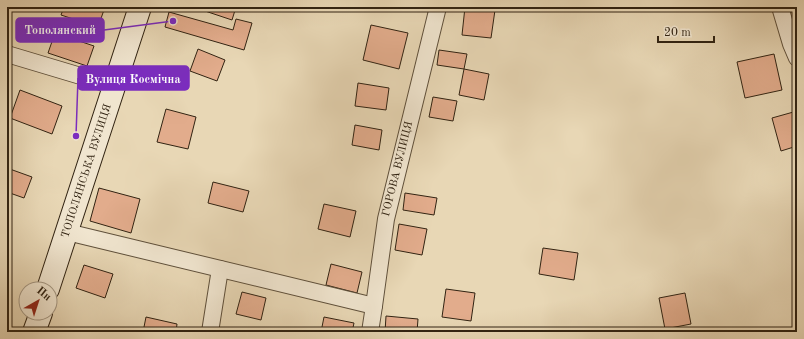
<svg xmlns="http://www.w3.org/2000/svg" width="804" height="339" viewBox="0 0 804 339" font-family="'Old Standard TT',serif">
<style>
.building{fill:#e2ac8c;stroke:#312312}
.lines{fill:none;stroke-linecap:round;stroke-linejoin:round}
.street-casing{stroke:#5f503b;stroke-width:18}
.secondary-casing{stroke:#312312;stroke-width:24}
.street{stroke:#f0e5cf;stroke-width:16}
.secondary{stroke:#f0e5cf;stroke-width:22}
.labels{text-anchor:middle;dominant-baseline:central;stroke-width:3;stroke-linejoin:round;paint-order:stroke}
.street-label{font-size:11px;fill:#312312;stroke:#f0e5cf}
.leader{fill:none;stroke:#7b2cbf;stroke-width:1.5}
.callout-dot{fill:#7b2cbf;stroke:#f0e5cf;stroke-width:1.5}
.callout{fill:#7b2cbf;stroke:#7b2cbf;stroke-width:1.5}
.callout-label{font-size:12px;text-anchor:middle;font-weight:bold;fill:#fff}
</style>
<rect width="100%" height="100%" fill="#e8d7b5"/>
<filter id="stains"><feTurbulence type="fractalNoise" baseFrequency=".005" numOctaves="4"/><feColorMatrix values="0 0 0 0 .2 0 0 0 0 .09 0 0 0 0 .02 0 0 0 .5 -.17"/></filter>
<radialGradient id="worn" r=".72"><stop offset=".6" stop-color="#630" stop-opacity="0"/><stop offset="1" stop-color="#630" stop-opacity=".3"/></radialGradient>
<g class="building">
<path d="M64,7h41l-7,20 -37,-12z"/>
<path d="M207,7h29l-4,13 -27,-9z"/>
<path d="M465,7h10l20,3 -4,28 -29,-3z"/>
<path d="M791,7h6v28z"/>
<path d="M169,12l64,18 3,-11 16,4 -8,27 -79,-23z"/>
<path d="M371,25l37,8 -9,36 -36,-9z"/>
<path d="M55,33l39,13 -7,20 -39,-13z"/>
<path d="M198,49l27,11 -8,21 -27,-10z"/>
<path d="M439,50l28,4 -3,15 -27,-4z"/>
<path d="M774,54l8,36 -37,8 -8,-36z"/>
<path d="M464,69l25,5 -5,26 -25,-5z"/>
<path d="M358,83l31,5 -3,22 -31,-4z"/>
<path d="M20,90l42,16 -10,28 -42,-16z"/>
<path d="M433,97l24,4 -4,20 -24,-4z"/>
<path d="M166,109l30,8 -8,32 -31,-7z"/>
<path d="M797,111v35l-16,5 -9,-33z"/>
<path d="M355,125l27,5 -3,20 -27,-5z"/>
<path d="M7,168l25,9 -8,21 -17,-6z"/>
<path d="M213,182l36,9 -6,21 -35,-9z"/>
<path d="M99,188l41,11 -9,34 -41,-12z"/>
<path d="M405,193l32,5 -3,17 -31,-5z"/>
<path d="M324,204l32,7 -6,26 -32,-8z"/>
<path d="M399,224l28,5 -5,26 -27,-5z"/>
<path d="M543,248l35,5 -4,27 -35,-6z"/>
<path d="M331,264l31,8 -5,21 -31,-8z"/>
<path d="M84,265l29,9 -8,24 -29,-10z"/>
<path d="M446,289l29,4 -4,28 -29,-4z"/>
<path d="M242,292l24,6 -5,22 -25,-6z"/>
<path d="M685,293l6,31 -26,5 -6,-31z"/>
<path d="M386,316l32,3 -1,13h-32z"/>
<path d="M146,317l31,7 -1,8h-33z"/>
<path d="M324,317l30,6 -2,9h-31z"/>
</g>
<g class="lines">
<g class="street-casing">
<g id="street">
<path d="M780,7l11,37 6,14"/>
<path d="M7,54l107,32"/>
<path d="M67,232l307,74"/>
<path d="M210,332l10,-63"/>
<path d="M370,332l4,-26 12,-87 52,-212"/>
</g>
</g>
<g class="secondary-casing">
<g id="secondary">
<path d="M48,289l92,-282"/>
<path d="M34,332l7,-19"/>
</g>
</g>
<use href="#street" class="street"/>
<use href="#secondary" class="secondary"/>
</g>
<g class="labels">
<g class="street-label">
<text transform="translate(398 169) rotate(-76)">ГОРОВА ВУЛИЦЯ</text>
<text transform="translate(87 171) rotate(-72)">ТОПОЛЯНСЬКА ВУЛИЦЯ</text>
</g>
</g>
<path class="leader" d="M173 21L104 30M76 136L78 78"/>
<g class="callout-dot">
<circle cx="173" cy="21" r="4"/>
<circle cx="76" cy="136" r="4"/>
</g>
<g class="callout">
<rect x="16" y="18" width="88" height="24" rx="4"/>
<rect x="78" y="66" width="111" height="24" rx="4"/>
</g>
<g class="callout-label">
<text x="60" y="34">Тополянский</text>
<text x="133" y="83">Вулиця Космічна</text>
</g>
<rect width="804" height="339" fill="none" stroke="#e8d7b5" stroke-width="24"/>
<rect x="8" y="8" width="788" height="323" fill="none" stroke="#312312" stroke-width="2"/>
<rect x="12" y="12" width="780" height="315" fill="none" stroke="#312312"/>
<g transform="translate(38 301) rotate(39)"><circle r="19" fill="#f0e5cf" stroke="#a49783"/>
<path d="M0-3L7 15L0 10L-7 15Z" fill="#8f2418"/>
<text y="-6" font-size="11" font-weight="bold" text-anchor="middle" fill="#312312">Пн</text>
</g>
<path d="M658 36v6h56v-6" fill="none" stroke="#312312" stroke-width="2"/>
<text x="664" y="36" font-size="12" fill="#312312" stroke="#f0e5cf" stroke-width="3" paint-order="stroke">20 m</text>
<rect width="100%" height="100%" filter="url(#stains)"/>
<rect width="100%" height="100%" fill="url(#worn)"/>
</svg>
